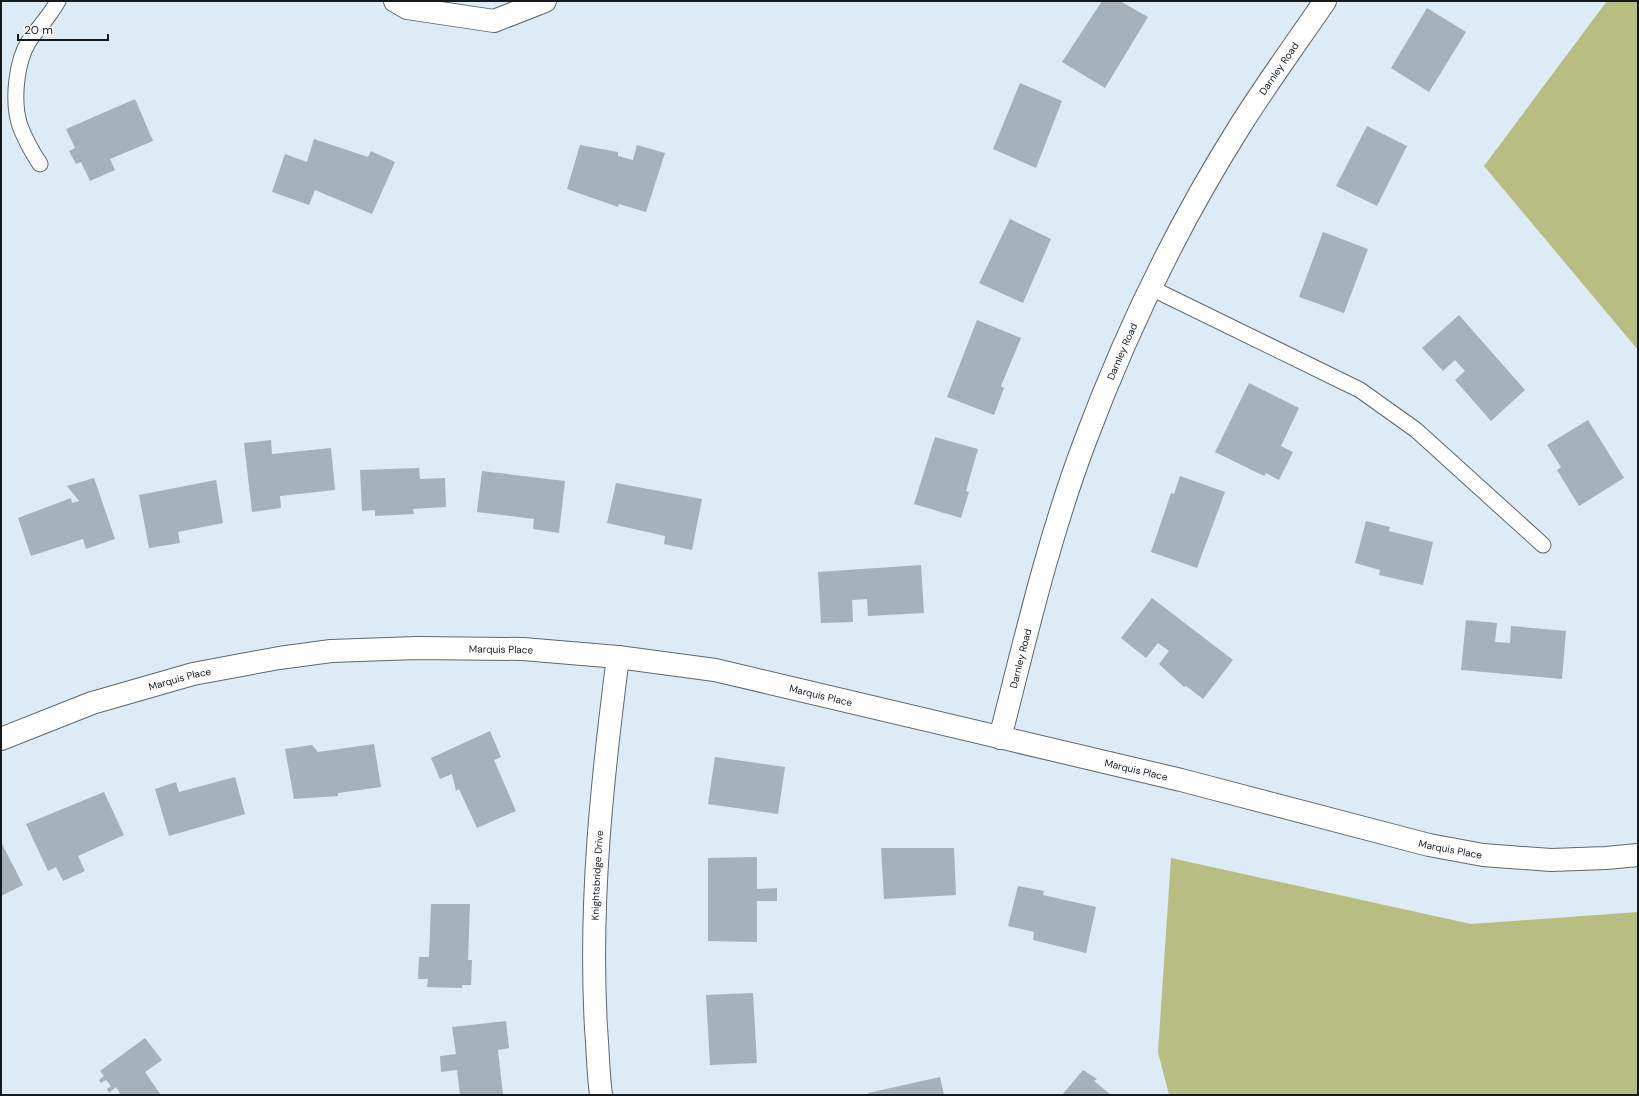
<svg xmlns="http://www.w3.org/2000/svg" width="1639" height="1096" viewBox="0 0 1639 1096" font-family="'DM Sans',sans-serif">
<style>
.forest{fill:#b8be82}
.building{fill:#a5b2bc}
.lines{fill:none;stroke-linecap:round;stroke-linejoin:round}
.lane-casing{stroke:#5c6871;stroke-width:17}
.street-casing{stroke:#5c6871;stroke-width:24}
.lane{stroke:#fff;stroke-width:15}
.street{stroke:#fff;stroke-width:22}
.labels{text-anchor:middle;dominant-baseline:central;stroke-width:4;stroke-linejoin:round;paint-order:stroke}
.street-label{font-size:10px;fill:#14191d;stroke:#fff}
</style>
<rect width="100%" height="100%" fill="#ddebf6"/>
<g class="forest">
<path d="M1607,1h31v349l-154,-184z"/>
<path d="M1171,858l300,66 167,-12v183h-469l-11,-43z"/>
</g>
<g class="building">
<path d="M1102,1h18l28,16 -43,71 -43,-26z"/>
<path d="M1427,8l39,24 -37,60 -38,-24z"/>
<path d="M1020,83l42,18 -26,67 -43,-19z"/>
<path d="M135,99l18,42 -43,18 5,11 -25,11 -9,-19 -5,2 -7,-13 6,-3 -9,-19z"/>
<path d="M1367,126l40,20 -30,60 -41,-20z"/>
<path d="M314,139l54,18 3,-6 24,11 -23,52 -57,-24 -6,15 -37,-13 13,-38 22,8z"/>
<path d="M580,145l38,7v4l15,4 4,-15 28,8 -19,59 -27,-8 -1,3 -51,-18z"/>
<path d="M1010,219l41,20 -28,64 -44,-20z"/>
<path d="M1323,232l45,17 -24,64 -45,-16z"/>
<path d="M1459,315l66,75 -34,31 -36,-41 10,-9 -10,-11 -12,11 -21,-23z"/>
<path d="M977,320l44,18 -20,48 3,2 -10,27 -47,-18z"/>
<path d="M1249,383l50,25 -18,38 12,6 -14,28 -13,-7 -2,3 -49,-24z"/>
<path d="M1588,420l36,58 -45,28 -22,-36 4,-3 -14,-22z"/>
<path d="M935,437l43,12 -12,42 3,1 -8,26 -47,-14z"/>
<path d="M271,440l1,14 59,-6 4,42 -55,6 1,12 -29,4 -8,-69z"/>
<path d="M419,468l1,11 25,-1 1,29 -33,2 1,5 -39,2v-6l-13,1 -2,-41z"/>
<path d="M482,471l83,10 -6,52 -26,-4 1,-10 -57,-7z"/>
<path d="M1180,476l45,16 -28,76 -46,-16 20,-59 3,1z"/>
<path d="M94,478l21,61 -29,10 -3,-10 -52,17 -13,-38 53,-20 1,5 7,-2 -12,-15z"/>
<path d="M216,480l7,43 -45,9 2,11 -31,5 -10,-53z"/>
<path d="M616,483l86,16 -10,51 -28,-6 1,-8 -58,-13z"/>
<path d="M1366,521l24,6 -1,4 44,11 -10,43 -44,-10 1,-5 -25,-7z"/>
<path d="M921,565l3,48 -56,3 -1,-17 -15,1 1,22 -32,1 -3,-51z"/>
<path d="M1152,598l81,62 -30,39 -17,-13 -2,1 -25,-23 10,-13 -11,-8 -12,15 -25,-20z"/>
<path d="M1466,620l31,3 -2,19 15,1 1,-17 55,5 -4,48 -101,-9z"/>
<path d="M490,731l11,26 -7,3 22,51 -39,17 -18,-39 -3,2 -4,-17 -12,5 -9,-21z"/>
<path d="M374,744l7,43 -43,6v3l-44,3 -9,-50 27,-4 6,7z"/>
<path d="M715,757l70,10 -7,47 -70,-10z"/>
<path d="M235,777l10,37 -76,22 -14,-47 21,-7 3,10z"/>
<path d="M104,792l20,43 -46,21 7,15 -22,10 -7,-14 -8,4 -22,-47z"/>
<path d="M1,842l22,43 -22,11z"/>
<path d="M881,848h73l2,47 -72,4z"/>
<path d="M757,857v32l20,-1v13h-20v41l-49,-1v-83z"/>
<path d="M1018,886l26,5 -1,4 53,12 -10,46 -53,-13 1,-8 -26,-6z"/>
<path d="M431,904h39l-2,56h4l-1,25h-9v3l-35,-1 1,-8h-10l1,-22h10z"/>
<path d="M753,993l4,70 -47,2 -4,-70z"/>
<path d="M506,1021l3,27 -11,2 5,45h-43l-3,-25 -16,2 -1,-16 16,-2 -4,-27z"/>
<path d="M145,1038l17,22 -17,12 16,23h-43l2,-2 -4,-6 -7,6 -2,-4 4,-3 -5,-6 -5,3 -2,-3 5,-4 -4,-5z"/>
<path d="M1083,1070l14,9 -3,2 17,14h-49z"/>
<path d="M940,1077l4,18h-75l-1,-2z"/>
</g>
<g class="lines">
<g class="lane-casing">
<g id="lane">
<path d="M40,164c-8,-12 -15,-25 -20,-38 -8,-24 -4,-64 9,-85 9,-13 21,-25 29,-40"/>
<path d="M1151,288l209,102 56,40 127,115"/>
</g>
</g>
<g class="street-casing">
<g id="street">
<path d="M395,1l12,7 87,13 51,-20"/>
<path id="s1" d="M1000,738c25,-98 48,-198 84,-294 41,-110 93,-218 156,-318 27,-43 57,-84 85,-125"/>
<path id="s2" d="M1,739l91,-36 101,-29 86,-16 52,-7 85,-3 107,1 95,8 97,13 466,110 248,65 54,10 68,5 55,-2 32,-3"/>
<path id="s3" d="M601,1095c-3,-22 -3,-44 -5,-67 -7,-126 6,-247 22,-371"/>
</g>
</g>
<use href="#lane" class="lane"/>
<use href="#street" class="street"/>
</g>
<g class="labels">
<g class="street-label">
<text stroke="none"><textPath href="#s1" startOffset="730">Darnley Road</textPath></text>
<text stroke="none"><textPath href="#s1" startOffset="406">Darnley Road</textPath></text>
<text stroke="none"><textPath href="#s2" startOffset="513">Marquis Place</textPath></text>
<text stroke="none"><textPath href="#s1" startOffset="82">Darnley Road</textPath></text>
<text stroke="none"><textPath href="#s2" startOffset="189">Marquis Place</textPath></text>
<text stroke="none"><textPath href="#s2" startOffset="837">Marquis Place</textPath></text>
<text stroke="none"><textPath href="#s2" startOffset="1161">Marquis Place</textPath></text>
<text stroke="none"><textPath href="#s2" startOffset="1485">Marquis Place</textPath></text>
<text stroke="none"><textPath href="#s3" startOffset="220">Knightsbridge Drive</textPath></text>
</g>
</g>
<rect width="1639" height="1096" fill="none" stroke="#14191d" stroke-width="4"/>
<path d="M18 34v6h90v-6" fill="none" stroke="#14191d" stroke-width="2"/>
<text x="24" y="34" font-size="12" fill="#14191d" stroke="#ffffff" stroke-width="3" paint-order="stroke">20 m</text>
</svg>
